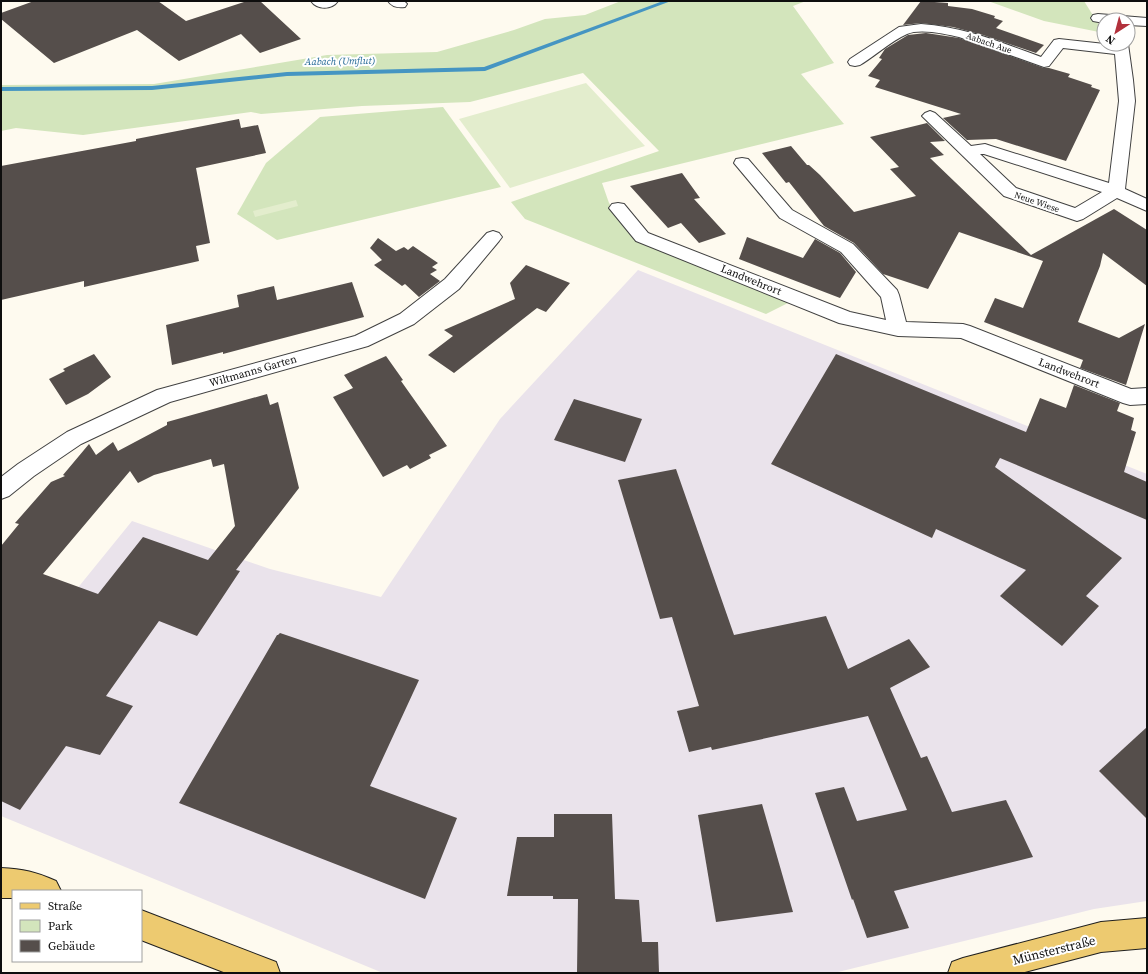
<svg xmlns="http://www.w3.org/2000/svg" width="1148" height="974" viewBox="0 0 1148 974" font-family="'Source Serif 4',serif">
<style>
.industrial{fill:#eae3eb}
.green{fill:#d3e5bc}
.pitch{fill:#e3edcd}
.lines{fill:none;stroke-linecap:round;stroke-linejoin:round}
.stream{fill:#4595c2;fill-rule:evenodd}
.building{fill:#554e4b;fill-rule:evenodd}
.street-casing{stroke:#414141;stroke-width:2}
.primary-casing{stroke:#1f1f1f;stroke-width:2}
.street{fill:#fff;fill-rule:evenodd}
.primary{fill:#edca70;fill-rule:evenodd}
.labels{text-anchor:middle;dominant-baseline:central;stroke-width:4;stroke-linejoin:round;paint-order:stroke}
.far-street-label{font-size:9px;fill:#0e0e0e;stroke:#fff}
.far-water-label{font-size:10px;font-style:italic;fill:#216795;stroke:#fff}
.street-label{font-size:11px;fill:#0e0e0e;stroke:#fff}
.near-street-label{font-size:13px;fill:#0e0e0e;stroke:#fff}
</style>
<rect width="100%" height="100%" fill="#fefaef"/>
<path class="industrial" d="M638,270l509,204v427l-53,8 -260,64h-451l-382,-157v-137l2,1 129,-159 138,48 111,28 119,-178z"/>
<g class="green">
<path d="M621,1h185l-13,5 41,57 -33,11 43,50 -242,59 7,20 27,36 154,63 -24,12 -241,-95 -14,-17 148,-51 -76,-78 -113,29 -108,4 -101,8 -10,-2 -168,23 -67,-7 -15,3v-46l153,-1 173,-29 110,-3 77,-22 31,-11 40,-4z"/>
<path d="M988,1h96l20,32 -60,-12z"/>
<path d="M443,107l58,80 -224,53 -40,-26 29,-51 54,-46z"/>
</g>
<g class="pitch">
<path d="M586,83l59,63 -135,42 -51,-69z"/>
<path d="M296,200l2,6 -43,11 -2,-6z"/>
</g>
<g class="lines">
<path class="stream" d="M663,1h8l-186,70 -198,5 -135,14 -151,1v-4l151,-1 135,-14 197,-5z"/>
</g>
<g class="building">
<path d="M34,1h124l28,20 61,-20h13l41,38 -41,14 -19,-19 -62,27 -42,-31 -83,33 -53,-44v-6z"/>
<path d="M921,1l27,2v3l24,3 23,7 -1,2 9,3 -7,7 48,17 -8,8 -53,-18 -30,-8 -32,-4 -18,2z"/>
<path d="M926,33l33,5 85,30h5l21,6 -2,3 24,8 -1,2 9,3 -34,71 -70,-22 -29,1 -24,-22 18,-4 -86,-27 5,-7 -12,-4 14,-17 -3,-1 6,-9 23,-14z"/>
<path d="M239,119l2,9 17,-3 8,28 -70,15 14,75 -14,3 3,15 -115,26v-6l-83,19v-134l135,-25v-2z"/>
<path d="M927,123l18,18 -15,1 14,13 -14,3 101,97 83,-46 33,21v56l-44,-33 -3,13 -22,56 41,16 26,-14 -19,61 -46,-17 3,-8 -99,-38 11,-24 28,10 20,-47 -84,-29 -31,57 -45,-15 -29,-31 -30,-17 -35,-44 -3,1 -24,-30 29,-7 16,19h2l11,10 34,37 62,-16 -26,-27 9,-2 -29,-30z"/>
<path d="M682,173l18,25 -6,1 32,35 -27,9 -18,-20 -13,5 -38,-42z"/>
<path d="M747,237l56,21 12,-19 25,14 16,19 -16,26 -101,-39z"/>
<path d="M378,238l18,13 8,-4 4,3 5,-4 25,17 -6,4 5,3 -7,4 10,7 -21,16 -14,-13 -3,2 -28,-21 8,-5 -12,-12z"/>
<path d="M526,265l44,18 -24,29 -9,-4 -83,65 -26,-18 25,-19 -9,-6 71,-31 -5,-16z"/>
<path d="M352,282l12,35 -141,37v-2l-51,13 -6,-40 73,-18 -2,-12 37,-9 3,14z"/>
<path d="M94,354l17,23 -23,17 -22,11 -17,-26 16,-8 -2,-2z"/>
<path d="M836,354l190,78 14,-34 26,10 8,-23 46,18 -3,8 17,7 -3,12 5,2 -12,40 23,10v38l-147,-62 -5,9 127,91 -36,38 13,10 -37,40 -62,-50 26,-26 -90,-41 -4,9 -161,-74z"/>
<path d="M386,356l17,24 -2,1 46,65 -18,9 2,3 -21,11 -3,-4 -24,12 -50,-80 20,-9 -9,-13z"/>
<path d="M267,394l3,11 8,-3 21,86 -63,82 4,1 -43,65 -38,-15 -53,75 27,10 -33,49 -34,-9 -46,64 -19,-9v-255l18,-22 -4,-1 36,-41 14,-6 -2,-1 26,-31 7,11 17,-13 5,9 49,-26v-3zM211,459l2,8 11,-3 11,62 -27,34 -65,-23 -45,57 -55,-20 87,-103 8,12 16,-8z"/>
<path d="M574,399l68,20 -17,43 -71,-22z"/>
<path d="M676,469l58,166 92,-19 22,53 61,-30 21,28 -40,21 31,70 6,-2 25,56 54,-12 27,57 -139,34 15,37 -42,10 -14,-39 -1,1 -37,-107 29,-6 13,34 50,-11 -39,-94 -156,34 -1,-3 -22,5 -12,-41 22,-5 -27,-89 -12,2 -42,-139z"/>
<path d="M280,633l139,47 -49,106 87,32 -32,81 -246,-96 98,-168h1z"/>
<path d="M1147,727v92l-48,-48z"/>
<path d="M762,804l31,108 -77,10 -18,-107z"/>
<path d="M554,814h58l3,85 24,1 3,42h16l1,31h-82l1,-74h-25v-3h-46l10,-59h37z"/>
</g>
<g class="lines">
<g class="street-casing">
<g id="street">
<path d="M311,1h27c-6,9 -21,9 -27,0z"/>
<path d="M388,1h16l3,3 -2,3c-7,1 -13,0 -17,-6z"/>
<path d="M1098,14l49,4v8l-19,-1v-5h-24v3l-11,-2 -2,-3 2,-3z"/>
<path d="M921,24c44,3 79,18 120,33l13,-17 5,-1 55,6 14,-1 5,36 2,21 -10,88 22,10v12l-30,-13 -34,21 -6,2 -73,-25 -82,-80 3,-3 5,-2 5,2 36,33 14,-2 6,2 118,37 10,-82 -4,-47 -52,-6 -14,18 -5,1 -85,-30c-13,-3 -39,-9 -52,-3 -16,7 -32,22 -47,31l-5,1 -5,-1 -2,-3 2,-3 49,-32zM980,154h4l118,38 -27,16 -59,-20z"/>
<path d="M742,158l6,1 44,51 61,34 44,46 2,5 7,27 57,2 7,2 161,63 16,-1v16l-17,1 -7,-2 -162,-65 -63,-2 -59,-13 -203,-82 -27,-33 3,-4 6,-1 6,1 24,29 202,79 36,8 -5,-23 -40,-45 -61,-34 -46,-55 2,-4z"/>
<path d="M493,231l6,2 3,4 -3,4 -40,48 -45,35 -46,22 -198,56 -89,42 -47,32 -25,20 -8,3v-22l17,-13 49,-32 90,-42 198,-54 45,-22 45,-35 42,-46z"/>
</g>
</g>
<g class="primary-casing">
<g id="primary">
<path d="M1,868c22,1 35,4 55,13l5,10h-48v7h-12z"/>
<path d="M141,910l135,52 4,11h-54l-85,-33z"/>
<path d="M1147,918v30l-46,4 -80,21h-73l4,-11 11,-4 138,-36z"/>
</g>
</g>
<use href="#street" class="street"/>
<use href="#primary" class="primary"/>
</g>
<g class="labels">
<g class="far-street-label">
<text transform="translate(989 43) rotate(19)">Aabach Aue</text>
<text transform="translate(1037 202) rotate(19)">Neue Wiese</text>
</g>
<g class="far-water-label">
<text transform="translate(340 61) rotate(-1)">Aabach (Umflut)</text>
</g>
<g class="street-label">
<text transform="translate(751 280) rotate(22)">Landwehrort</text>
<text transform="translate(253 371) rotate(-16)">Wiltmanns Garten</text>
<text transform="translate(1069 373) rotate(21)">Landwehrort</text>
</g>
<g class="near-street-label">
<text transform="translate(1054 950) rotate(-14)">Münsterstraße</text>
</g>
</g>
<rect width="1148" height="974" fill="none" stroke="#0e0e0e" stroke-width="4"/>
<rect x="12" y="890" width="130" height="72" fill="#ffffff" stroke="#9f9f9f"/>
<rect x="20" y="903" width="20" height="6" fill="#edca70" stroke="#9f9f9f"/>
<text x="48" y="910" font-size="12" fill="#0e0e0e">Straße</text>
<rect x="20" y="920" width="20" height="12" fill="#d3e5bc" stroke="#9f9f9f"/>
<text x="48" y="930" font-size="12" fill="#0e0e0e">Park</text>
<rect x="20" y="940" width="20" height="12" fill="#554e4b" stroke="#9f9f9f"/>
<text x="48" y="950" font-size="12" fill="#0e0e0e">Gebäude</text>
<g transform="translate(1116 32) rotate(216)"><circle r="19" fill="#ffffff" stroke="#9f9f9f"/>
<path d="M0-3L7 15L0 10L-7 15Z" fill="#b2313c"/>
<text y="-6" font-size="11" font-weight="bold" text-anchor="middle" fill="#0e0e0e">N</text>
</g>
</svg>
